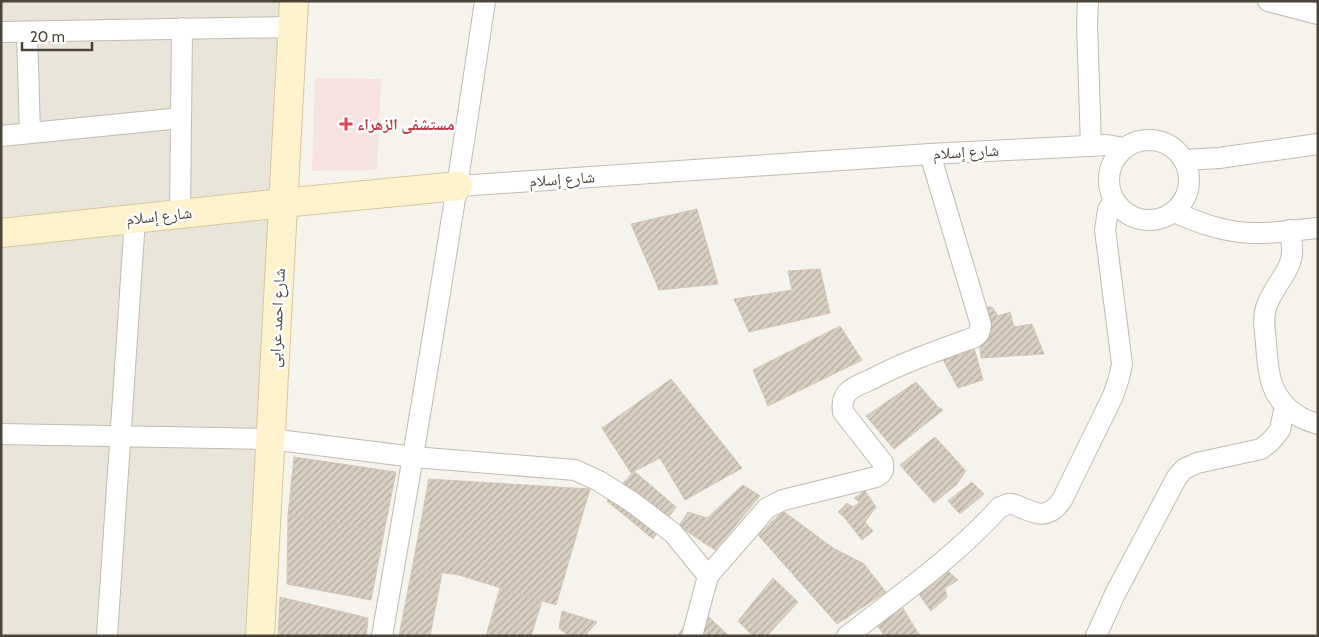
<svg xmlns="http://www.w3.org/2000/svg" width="1319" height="637" viewBox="0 0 1319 637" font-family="Cabin,'Noto Naskh Arabic',sans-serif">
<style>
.residential{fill:#eae5da}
.medical{fill:#f6e3e0}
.building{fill:url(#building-hatch);stroke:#d3c7b4}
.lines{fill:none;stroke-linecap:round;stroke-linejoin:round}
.street-casing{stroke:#c2bbae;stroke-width:22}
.secondary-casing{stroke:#d6c79b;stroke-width:30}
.street{stroke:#fff;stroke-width:20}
.secondary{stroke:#fff3cd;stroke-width:28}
.health-dot{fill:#e0444e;stroke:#fff;stroke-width:2}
.labels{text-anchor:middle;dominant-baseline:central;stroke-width:5;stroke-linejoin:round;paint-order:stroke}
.health-label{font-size:16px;font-weight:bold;fill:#be3a42;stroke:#fff;text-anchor:start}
.street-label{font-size:16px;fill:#4b4439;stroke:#fff}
</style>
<defs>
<pattern id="building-hatch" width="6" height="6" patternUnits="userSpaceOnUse" patternTransform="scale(1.25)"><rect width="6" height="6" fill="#d8cfc1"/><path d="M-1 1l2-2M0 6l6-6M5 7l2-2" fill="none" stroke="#b1aa9e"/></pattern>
</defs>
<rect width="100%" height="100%" fill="#f6f3ec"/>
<path class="residential" d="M1,1h292l-12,204 -23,431h-257z"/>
<path class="medical" d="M315,78l66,1 -4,91 -65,1z"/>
<g class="building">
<path d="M697,209l21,75 -59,6 -28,-66z"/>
<path d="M820,269l10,44 -81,19 -15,-33 58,-9 -4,-19z"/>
<path d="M976,307h16l6,9 12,-4 4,15 18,-3 12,30 -63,4z"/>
<path d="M840,326l22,34 -94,46 -15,-36z"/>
<path d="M973,344l10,36 -25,8 -20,-38z"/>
<path d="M671,379l71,89 -57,32 -25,-42 -29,15 -29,-45z"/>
<path d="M916,382l22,25 5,3 -49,39 -28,-33z"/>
<path d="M935,437l31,34 -10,14 -22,18 -34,-38z"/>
<path d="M294,457l102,15 -12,60 -96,-17z"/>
<path d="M634,471l42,36 -23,32 -46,-38z"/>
<path d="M429,479l161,10 -34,116 -97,-30 -47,-6z"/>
<path d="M972,482l12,12 -24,20 -12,-13z"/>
<path d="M743,485l17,11 -45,54 -36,-24 9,-14 19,6z"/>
<path d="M865,491l11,16 -11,15 8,9 -11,9 -19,-24 -5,-4 9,-9 6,4 7,-5 -6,-4z"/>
<path d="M783,511l50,37 31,16 22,28 -49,32 -79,-89z"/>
<path d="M288,515l96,17 -13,68 -84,-16z"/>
<path d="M940,564l18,16 -13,8 2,9 -16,14 -15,-21z"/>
<path d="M412,569l30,4 -12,63h-31z"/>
<path d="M773,578l25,24 -31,34h-14l-15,-15z"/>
<path d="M500,588l42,13 -11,35h-45z"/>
<path d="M280,597l88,21 -2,18h-88z"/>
<path d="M899,602l21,34h-35l-11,-15z"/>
<path d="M699,608l30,28h-52z"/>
<path d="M562,611l35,11 -12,14h-16l-10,-8z"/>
</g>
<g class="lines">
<g class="street-casing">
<g id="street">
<path d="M1088,1l-1,23 4,122"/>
<path d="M1268,1l50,13"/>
<path d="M1,32l291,-5"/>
<path d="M27,32l3,101"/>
<path d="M1,136l180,-18"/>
<circle cx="1149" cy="180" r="40"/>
<path d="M1184,160l35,-2 99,-14"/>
<path d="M458,186l472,-32 177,-9 17,3"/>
<path d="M1174,212c25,11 50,20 78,21 21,1 44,-3 66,-5"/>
<path d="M180,214l2,-186"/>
<path d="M1289,230c11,39 -10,44 -22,75 -5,12 -2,25 -1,38 2,31 4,57 34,74 5,3 12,5 18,7"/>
<path d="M1,434l269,5 144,18 161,13 24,11 33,21 41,31 35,43 -16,60"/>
<path d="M708,576l59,-68 16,-8 93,-23c7,-4 8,-7 7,-14l-40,-51c-1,-7 -1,-13 4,-19 5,-6 16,-10 23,-13 34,-18 69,-30 105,-43l4,-4 2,-8 -51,-171"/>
<path d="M107,636l28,-417"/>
<path d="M382,636c37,-211 72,-423 103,-635"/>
<path d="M847,636c53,-41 108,-79 153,-129 2,0 7,-3 8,-3 4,-1 8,1 12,3 18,8 29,12 42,-7l51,-104 6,-18 3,-14 -17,-134 3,-20 6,-10"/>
<path d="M1096,636l19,-42 62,-117 7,-8 13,-6 64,-14 10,-8 9,-11 5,-25"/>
</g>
</g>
<g class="secondary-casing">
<g id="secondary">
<path d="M1,233l282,-30 175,-17"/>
<path d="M260,636l34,-635"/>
</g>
</g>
<use href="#street" class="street"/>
<use href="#secondary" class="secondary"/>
</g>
<path class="health-dot" d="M343.5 116.5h5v5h5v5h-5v5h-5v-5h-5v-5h5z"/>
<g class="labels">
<g class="health-label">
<text x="357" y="124">مستشفى الزهراء</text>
</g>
<g class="street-label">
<text transform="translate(966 152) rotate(-3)">شارع إسلام</text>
<text transform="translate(562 179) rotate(-4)">شارع إسلام</text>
<text transform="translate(159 216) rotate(-6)">شارع إسلام</text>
<text transform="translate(277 318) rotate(-87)">شارع احمد عرابى</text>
</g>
</g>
<rect width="1319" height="637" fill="none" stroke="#4b4439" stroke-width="5"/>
<path d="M22 42v8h70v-8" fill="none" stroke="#4b4439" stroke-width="2.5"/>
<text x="30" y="42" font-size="15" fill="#4b4439" stroke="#ffffff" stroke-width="4" paint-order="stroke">20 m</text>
</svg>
